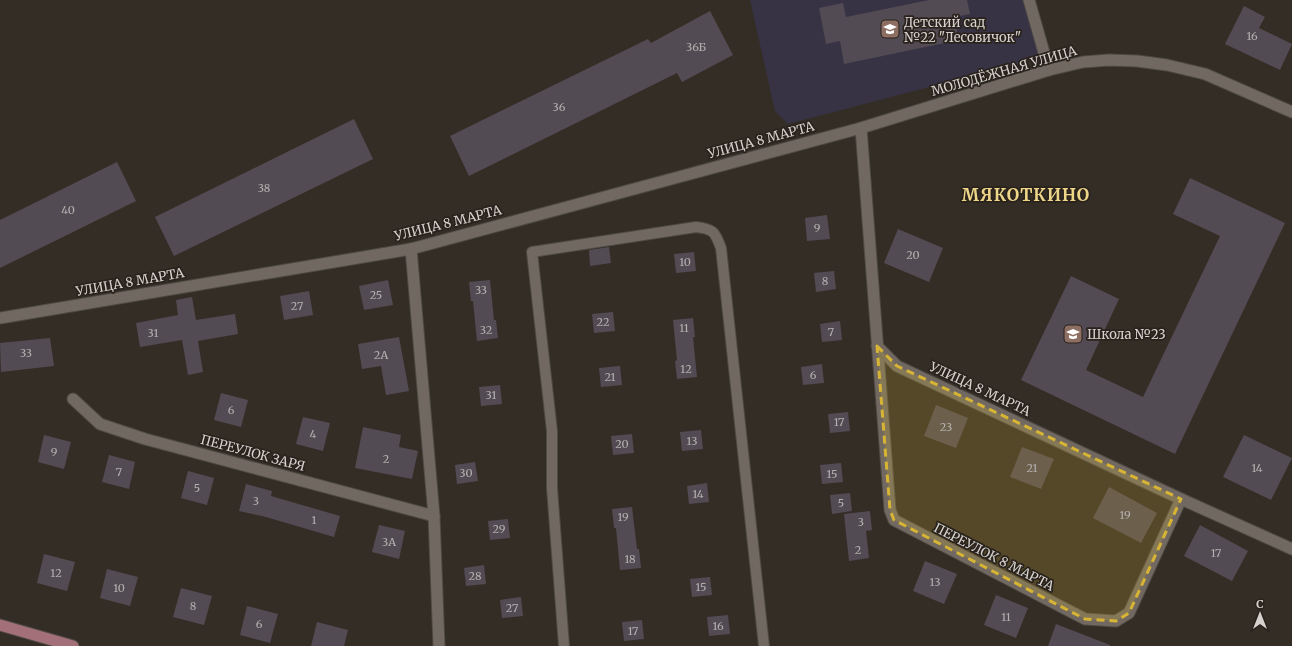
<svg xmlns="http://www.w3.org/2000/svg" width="1292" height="646" viewBox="0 0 1292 646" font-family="Merriweather,serif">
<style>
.education{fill:#373344}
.building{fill:#524b53}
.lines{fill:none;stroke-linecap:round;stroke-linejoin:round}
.service-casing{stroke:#4f4a44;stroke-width:12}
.minor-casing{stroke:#4f4a44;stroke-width:13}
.primary-casing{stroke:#4f4a44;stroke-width:13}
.service{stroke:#716961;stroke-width:10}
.minor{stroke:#716961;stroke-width:11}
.primary{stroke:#a36f79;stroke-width:11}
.marked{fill:#d7b434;fill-opacity:0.2;stroke:#d7b434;stroke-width:3;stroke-dasharray:8 5;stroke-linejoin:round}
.labels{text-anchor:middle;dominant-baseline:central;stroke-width:3.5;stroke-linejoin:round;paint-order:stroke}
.number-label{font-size:11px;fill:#b4b0ae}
.poi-label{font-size:13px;fill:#d5d1cc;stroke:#2a231d;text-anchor:start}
.street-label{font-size:13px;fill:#d5d1cc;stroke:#2a231d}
.district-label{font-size:17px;font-weight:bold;letter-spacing:1px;fill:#eed689;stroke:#2a231d}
</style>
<rect width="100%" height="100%" fill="#342d26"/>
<path class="education" d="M750,0h273l17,58 -252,66 -13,-13z"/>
<g class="building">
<path d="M929,0h38l3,14 -16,3 5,23 -115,24 -4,-23 -14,3 -7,-36 24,-5 3,14z"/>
<path d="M1244,6l21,11 -6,11 33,16 -12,26 -55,-26z"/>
<path d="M710,11l23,44 -51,27 -5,-9 -208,103 -19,-40 198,-97 3,4z"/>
<path d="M354,119l19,40 -199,97 -19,-39z"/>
<path d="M117,162l19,39 -136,67v-48z"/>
<path d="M1190,178l95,45 -110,231 -154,-74 50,-104 48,23 -33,71 57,27 77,-161 -47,-22z"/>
<path d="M827,215l3,24 -23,2 -2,-23z"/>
<path d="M898,229l45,19 -14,34 -45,-19z"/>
<path d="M609,247l2,16 -21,3 -1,-16z"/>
<path d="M694,252l2,19 -20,2 -2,-19z"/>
<path d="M834,271l2,18 -20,3 -2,-19z"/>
<path d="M388,280l5,25 -29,5 -5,-24z"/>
<path d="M490,280l4,40h2l2,18 -21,3 -4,-40h-2l-2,-19z"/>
<path d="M309,291l4,24 -29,5 -4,-24z"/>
<path d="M192,297l4,23 39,-6 3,20 -40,7 5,31 -15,3 -6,-35 -42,7 -4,-24 42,-8 -2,-15z"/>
<path d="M613,312l2,19 -21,2 -2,-19z"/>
<path d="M693,318l2,19h-2l4,40 -20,2 -2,-18 2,-1 -4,-40z"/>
<path d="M840,321l2,19 -20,2 -2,-18z"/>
<path d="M399,337l10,54 -23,4 -5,-29 -19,3 -4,-25z"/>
<path d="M50,338l4,28 -53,6 -1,-29z"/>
<path d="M822,364l2,19 -21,2 -2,-18z"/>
<path d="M620,366l2,19 -21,2 -2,-19z"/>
<path d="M500,385l2,19 -21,2 -2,-19z"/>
<path d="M221,393l27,7 -7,27 -27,-7z"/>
<path d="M936,405l32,13 -12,30 -32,-12z"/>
<path d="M848,412l2,19 -20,2 -2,-19z"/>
<path d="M303,417l27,6 -7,28 -27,-7z"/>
<path d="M363,427l38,8 -2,12 19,4 -6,28 -57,-11z"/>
<path d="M701,430l2,19 -21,2 -2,-19z"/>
<path d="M632,434l2,19 -21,2 -2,-19z"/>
<path d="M44,435l27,7 -7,27 -26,-7z"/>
<path d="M1244,435l48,23 -21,42 -48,-23z"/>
<path d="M1022,447l32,12 -13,30 -31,-12z"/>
<path d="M109,455l26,7 -6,27 -27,-7z"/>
<path d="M475,462l3,19 -21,3 -2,-19z"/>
<path d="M841,463l2,19 -21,2 -2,-19z"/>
<path d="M188,471l26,7 -7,27 -26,-7z"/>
<path d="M707,483l2,19 -20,2 -2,-18z"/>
<path d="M246,484l26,7 -1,5 69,20 -6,21 -68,-20 -27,-6z"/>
<path d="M1109,487l48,26 -16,30 -48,-25z"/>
<path d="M850,493l2,18 -20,3 -2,-19z"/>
<path d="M632,507l5,42h2l2,19 -21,2 -4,-42h-2l-2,-19z"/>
<path d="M870,511l2,19 -6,1 3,27 -20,3 -5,-47z"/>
<path d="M508,519l2,19 -20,2 -2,-19z"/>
<path d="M379,525l26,6 -6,28 -27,-7z"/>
<path d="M1200,525l48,26 -16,30 -48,-25z"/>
<path d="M44,554l31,8 -8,29 -30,-8z"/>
<path d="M925,561l32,13 -13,30 -31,-13z"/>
<path d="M484,565l2,19 -20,2 -2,-18z"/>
<path d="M107,569l31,8 -8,29 -30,-8z"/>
<path d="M710,577l2,18 -20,2 -2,-18z"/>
<path d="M181,588l31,8 -8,29 -31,-8z"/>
<path d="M996,595l32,13 -12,30 -32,-13z"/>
<path d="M521,597l2,19 -21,2 -2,-18z"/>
<path d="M247,606l31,8 -8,29 -30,-8z"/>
<path d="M728,615l2,19 -21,2 -2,-19z"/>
<path d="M642,620l2,19 -20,2 -2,-19z"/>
<path d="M317,622l31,8 -4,16h-33z"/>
<path d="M1056,624l54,21v1h-62z"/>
</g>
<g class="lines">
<g class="service-casing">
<path id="service" d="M564,646l-12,-158v-57l-20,-179 164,-25c18,2 19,5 25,21l43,398"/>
</g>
<g class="minor-casing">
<g id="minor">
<path d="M1029,0l20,70"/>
<path d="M861,128l29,382 4,10 191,99 31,2 13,-8 52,-114"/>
<path d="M411,249l23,267 5,130"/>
<path d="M0,318l411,-69 450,-121 188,-58 34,-8 26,-2 28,1 30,4 38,9 87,38"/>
<path d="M877,346l20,20 284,133 111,50"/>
<path d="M73,399l27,25 45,15 289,77"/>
</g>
</g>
<g class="primary-casing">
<path id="primary" d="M0,625l73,21"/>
</g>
<use href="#service" class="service"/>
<use href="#minor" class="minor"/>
<use href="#primary" class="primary"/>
</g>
<path class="marked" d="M877,346l20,20 284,133 -52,114 -13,8 -31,-2 -191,-99 -4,-10z"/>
<defs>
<g id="school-square" transform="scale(1)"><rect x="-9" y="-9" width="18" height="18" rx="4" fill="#8d6e63" stroke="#2a231d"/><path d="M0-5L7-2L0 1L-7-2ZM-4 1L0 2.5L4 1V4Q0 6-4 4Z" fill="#fff"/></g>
</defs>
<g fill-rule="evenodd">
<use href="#school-square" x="890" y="29"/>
<use href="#school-square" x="1073" y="334"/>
</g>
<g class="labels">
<g class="number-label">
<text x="1252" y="36">16</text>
<text x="696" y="47">36Б</text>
<text x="559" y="107">36</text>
<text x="264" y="188">38</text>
<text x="68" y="210">40</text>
<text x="817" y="228">9</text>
<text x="913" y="255">20</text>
<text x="685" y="262">10</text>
<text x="825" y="281">8</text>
<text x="481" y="290">33</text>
<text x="376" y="295">25</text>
<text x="297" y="306">27</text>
<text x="603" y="322">22</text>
<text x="684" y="328">11</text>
<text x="486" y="330">32</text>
<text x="831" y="332">7</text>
<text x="153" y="333">31</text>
<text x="26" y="353">33</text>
<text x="381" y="355">2А</text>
<text x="686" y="369">12</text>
<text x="813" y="375">6</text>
<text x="610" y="377">21</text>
<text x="491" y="395">31</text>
<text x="231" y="410">6</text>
<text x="839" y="422">17</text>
<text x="946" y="427">23</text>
<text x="313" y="434">4</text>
<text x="692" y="441">13</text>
<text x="622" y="444">20</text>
<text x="54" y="452">9</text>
<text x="386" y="459">2</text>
<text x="1032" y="468">21</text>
<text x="1257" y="468">14</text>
<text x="119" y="472">7</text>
<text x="466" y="473">30</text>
<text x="832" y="474">15</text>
<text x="197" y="488">5</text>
<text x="698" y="494">14</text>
<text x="256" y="501">3</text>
<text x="841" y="503">5</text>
<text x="1125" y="515">19</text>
<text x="623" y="517">19</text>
<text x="314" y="520">1</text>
<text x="861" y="522">3</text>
<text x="499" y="529">29</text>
<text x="389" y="542">3А</text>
<text x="858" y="550">2</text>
<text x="1216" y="553">17</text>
<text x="630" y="559">18</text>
<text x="56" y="573">12</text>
<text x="475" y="576">28</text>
<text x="935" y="582">13</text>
<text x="701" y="587">15</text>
<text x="119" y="588">10</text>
<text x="193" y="606">8</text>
<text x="512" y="608">27</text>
<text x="1006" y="617">11</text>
<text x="259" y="624">6</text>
<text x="718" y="626">16</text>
<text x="633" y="631">17</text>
</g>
<g class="poi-label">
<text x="904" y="22">Детский сад<tspan x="904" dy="15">№22 "Лесовичок"</tspan></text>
<text x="1087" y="334">Школа №23</text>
</g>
<g class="street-label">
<text transform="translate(1004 71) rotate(-16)">МОЛОДЁЖНАЯ УЛИЦА</text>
<text transform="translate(761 140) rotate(-15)">УЛИЦА 8 МАРТА</text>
<text transform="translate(448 223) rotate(-14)">УЛИЦА 8 МАРТА</text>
<text transform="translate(130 282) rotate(-10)">УЛИЦА 8 МАРТА</text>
<text transform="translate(980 389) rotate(25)">УЛИЦА 8 МАРТА</text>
<text transform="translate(253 453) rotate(15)">ПЕРЕУЛОК ЗАРЯ</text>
<text transform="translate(994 557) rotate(27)">ПЕРЕУЛОК 8 МАРТА</text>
</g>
<g class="district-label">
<text x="1026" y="195">МЯКОТКИНО</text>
</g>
</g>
<g transform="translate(1260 614)" stroke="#2a231d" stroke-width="3" paint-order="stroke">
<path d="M0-3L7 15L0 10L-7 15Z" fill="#d5d1cc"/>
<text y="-6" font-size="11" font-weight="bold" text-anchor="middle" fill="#d5d1cc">С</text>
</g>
</svg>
